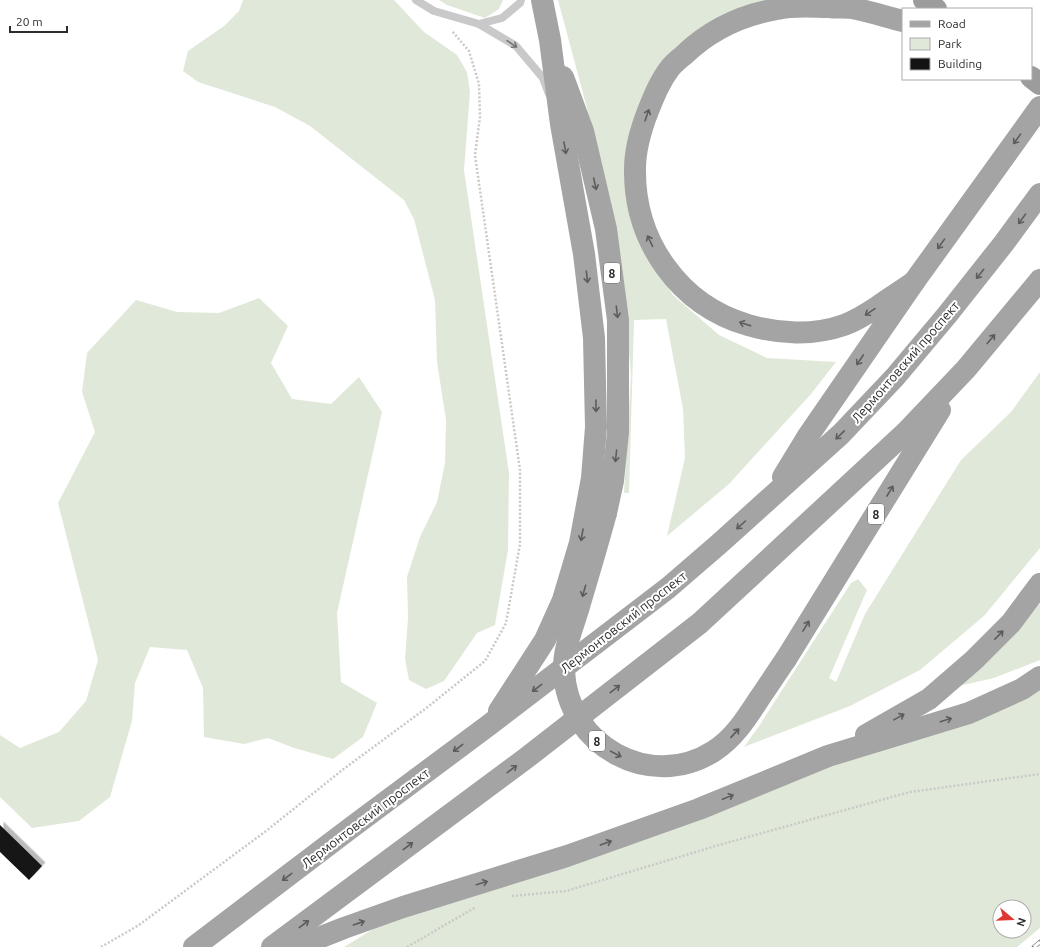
<svg xmlns="http://www.w3.org/2000/svg" width="1040" height="947" viewBox="0 0 1040 947" font-family="Ubuntu,sans-serif">
<style>
.green{fill:#e0e9d9;fill-rule:evenodd}
.building{fill:#131313;filter:url(#shadow)}
.lines{fill:none;stroke-linecap:round;stroke-linejoin:round}
.path{stroke:#c9c9c9;stroke-width:2.5;stroke-dasharray:2 2;stroke-linecap:butt}
.service{stroke:#c9c9c9;stroke-width:8}
.primary{stroke:#a4a4a4;stroke-width:22}
.trunk{stroke:#9c9c9c;stroke-width:22}
.rail-casing{stroke:#818181;stroke-width:4.5}
.rail{stroke:#fff;stroke-width:3;stroke-dasharray:9;stroke-linecap:butt}
.primary-bridge{stroke:#a4a4a4;stroke-width:22}
.oneway{stroke:#737373}
.oneway2{stroke:#5c5c5c}
.labels{text-anchor:middle;dominant-baseline:central;stroke-width:4;stroke-linejoin:round;paint-order:stroke}
.shield{fill:#fff;stroke:#6b6b6b;stroke-width:1}
.shield-label{font-size:12px;font-weight:bold;fill:#2c2c2c}
.street-label{font-size:13px;fill:#2c2c2c;stroke:#fff}
</style>
<defs>
<filter id="shadow"><feDropShadow dx="3.5" dy="-3.5" stdDeviation="0" flood-color="#0004"/></filter>
</defs>
<rect width="100%" height="100%" fill="#fff"/>
<g class="green">
<path d="M243,0h151l30,32 33,23 10,17 3,20 -6,78 45,303 -1,77 -13,75 -18,8 -33,48 -18,8 -17,-9 -4,-21 3,-41 -1,-41 13,-40 17,-35 8,-39 1,-43 -9,-58 -2,-62 -21,-81 -10,-19 -94,-74 -35,-19 -77,-25 -15,-11 5,-20 36,-25 15,-15z"/>
<path d="M439,0h64l-4,9 -14,9 -38,-13z"/>
<path d="M558,0h217l-56,20 -88,110 -7,49 15,61 34,55 46,40 48,23 69,4 -25,32 -82,90 -62,52 18,-78 -2,-49 -17,-90 -32,1 -5,173h-5l7,-118 -9,-103 -23,-119z"/>
<path d="M259,298l29,28 -17,37 21,36 39,5 28,-27 23,35 -45,201 4,69 36,21 -14,34 -30,22 -39,-11 -26,-10 -24,6 -40,-7 -1,-49 -16,-38 -37,-3 -15,36 -3,38 -22,76 -31,24 -47,7 -32,-31v-62l20,13 39,-16 27,-31 12,-41 -40,-157 37,-71 -13,-40 5,-39 49,-53 41,12 42,1z"/>
<path d="M1040,372v176l-56,68 -64,54 -70,36 -106,41 15,-21 92,-143 7,-4 9,11 -38,88 7,4 29,-68 96,-154 50,-48z"/>
<path d="M1040,603v57l-46,18 -44,10 68,-59z"/>
<path d="M1040,686v242l-23,19h-673l34,-21zM1000,907h24v24h-24z"/>
</g>
<path class="building" d="M0,825l42,41 -13,14 -29,-28z"/>
<g class="lines">
<g class="path">
<path d="M512,896l54,-5 153,-46 191,-53 130,-18"/>
<path d="M101,947l38,-22 127,-94 79,-63 84,-62 56,-45 21,-38 14,-79v-74l-45,-315 5,-38 -1,-33 -10,-33 -17,-20"/>
<path d="M407,947l69,-40"/>
</g>
<g class="service">
<path d="M416,0l18,11 45,13 37,22 27,32 6,16"/>
<path d="M479,24l23,-6 18,-15 1,-3"/>
</g>
<g class="primary">
<path d="M903,21c-16,-4 -35,-10 -51,-13 -7,-1 -15,0 -23,-1 -17,0 -35,-2 -52,2 -35,6 -67,21 -93,46 -5,4 -10,8 -14,13 -10,13 -16,28 -22,43 -7,18 -13,39 -13,58 -1,72 44,136 113,156 30,9 65,11 96,0 14,-5 24,-12 36,-20 11,-8 23,-15 34,-23"/>
<path d="M563,77l20,54 23,98 12,91v112l-5,49 -7,32"/>
<path d="M783,477l25,-41 106,-154 126,-175"/>
<path d="M786,659l154,-249"/>
<path d="M499,711l46,-71 18,-40 17,-57 12,-65 4,-51 -2,-89 -10,-84 -23,-130 -11,-84 -8,-40"/>
<path d="M866,735l63,-36 45,-39 37,-37 29,-39"/>
<path d="M194,947l158,-120 137,-102 179,-137 51,-44 122,-110 54,-57 52,-62 57,-72 36,-49"/>
<path d="M272,947l253,-188 175,-136 206,-191 60,-63 74,-89"/>
<path d="M296,947l48,-19 59,-21 164,-51 132,-47 129,-53 141,-43 53,-24 18,-12"/>
</g>
<g class="trunk">
<path d="M924,0l12,9"/>
<path d="M1031,77l9,7"/>
</g>
<g class="rail-casing">
<path id="rail" d="M1034,947l6,-5"/>
</g>
<use href="#rail" class="rail"/>
<path class="primary-bridge" d="M606,513c-8,30 -17,60 -26,90 -6,22 -17,45 -16,68 3,74 86,121 150,80 20,-13 32,-32 45,-52 9,-13 18,-27 27,-40"/>
</g>
<defs><path id="oneway-shaft" d="M-6 0H5M1.5-3L5.5 0L1.5 3" fill="none" stroke-width="1.6" stroke-linecap="round" stroke-linejoin="round"/></defs>
<use class="oneway" href="#oneway-shaft" transform="translate(512 44) rotate(34)"/>
<g class="oneway2">
<use href="#oneway-shaft" transform="translate(647 115) rotate(-71)"/>
<use href="#oneway-shaft" transform="translate(1017 139) rotate(126)"/>
<use href="#oneway-shaft" transform="translate(565 148) rotate(80)"/>
<use href="#oneway-shaft" transform="translate(595 184) rotate(77)"/>
<use href="#oneway-shaft" transform="translate(1022 219) rotate(126)"/>
<use href="#oneway-shaft" transform="translate(650 241) rotate(-116)"/>
<use href="#oneway-shaft" transform="translate(941 244) rotate(126)"/>
<use href="#oneway-shaft" transform="translate(980 274) rotate(129)"/>
<use href="#oneway-shaft" transform="translate(587 277) rotate(83)"/>
<use href="#oneway-shaft" transform="translate(617 312) rotate(83)"/>
<use href="#oneway-shaft" transform="translate(870 312) rotate(146)"/>
<use href="#oneway-shaft" transform="translate(745 324) rotate(-162)"/>
<use href="#oneway-shaft" transform="translate(991 339) rotate(-50)"/>
<use href="#oneway-shaft" transform="translate(860 360) rotate(124)"/>
<use href="#oneway-shaft" transform="translate(596 406) rotate(89)"/>
<use href="#oneway-shaft" transform="translate(840 435) rotate(136)"/>
<use href="#oneway-shaft" transform="translate(616 456) rotate(96)"/>
<use href="#oneway-shaft" transform="translate(890 491) rotate(-58)"/>
<use href="#oneway-shaft" transform="translate(741 525) rotate(138)"/>
<use href="#oneway-shaft" transform="translate(582 535) rotate(100)"/>
<use href="#oneway-shaft" transform="translate(584 591) rotate(106)"/>
<use href="#oneway-shaft" transform="translate(806 626) rotate(-58)"/>
<use href="#oneway-shaft" transform="translate(999 635) rotate(-46)"/>
<use href="#oneway-shaft" transform="translate(537 688) rotate(143)"/>
<use href="#oneway-shaft" transform="translate(615 689) rotate(-38)"/>
<use href="#oneway-shaft" transform="translate(899 717) rotate(-29)"/>
<use href="#oneway-shaft" transform="translate(946 720) rotate(-17)"/>
<use href="#oneway-shaft" transform="translate(735 733) rotate(-47)"/>
<use href="#oneway-shaft" transform="translate(458 748) rotate(143)"/>
<use href="#oneway-shaft" transform="translate(616 754) rotate(28)"/>
<use href="#oneway-shaft" transform="translate(512 769) rotate(-37)"/>
<use href="#oneway-shaft" transform="translate(728 797) rotate(-22)"/>
<use href="#oneway-shaft" transform="translate(606 843) rotate(-20)"/>
<use href="#oneway-shaft" transform="translate(408 846) rotate(-37)"/>
<use href="#oneway-shaft" transform="translate(287 877) rotate(143)"/>
<use href="#oneway-shaft" transform="translate(482 883) rotate(-17)"/>
<use href="#oneway-shaft" transform="translate(359 923) rotate(-19)"/>
<use href="#oneway-shaft" transform="translate(304 924) rotate(-37)"/>
</g>
<g class="labels">
<g class="shield">
<rect x="604" y="263" width="16" height="20" rx="3"/>
<rect x="868" y="504" width="16" height="20" rx="3"/>
<rect x="589" y="731" width="16" height="20" rx="3"/>
</g>
<g class="shield-label">
<text x="612" y="273">8</text>
<text x="876" y="514">8</text>
<text x="597" y="741">8</text>
</g>
<g class="street-label">
<text transform="translate(905 362) rotate(-49)">Лермонтовский проспект</text>
<text transform="translate(623 622) rotate(-38)">Лермонтовский проспект</text>
<text transform="translate(365 818) rotate(-37)">Лермонтовский проспект</text>
</g>
</g>
<rect x="902" y="8" width="130" height="72" fill="#ffffff" stroke="#ababab"/>
<rect x="910" y="21" width="20" height="6" fill="#a4a4a4" stroke="#ababab"/>
<text x="938" y="28" font-size="12" fill="#2c2c2c">Road</text>
<rect x="910" y="38" width="20" height="12" fill="#e0e9d9" stroke="#ababab"/>
<text x="938" y="48" font-size="12" fill="#2c2c2c">Park</text>
<rect x="910" y="58" width="20" height="12" fill="#131313" stroke="#ababab"/>
<text x="938" y="68" font-size="12" fill="#2c2c2c">Building</text>
<g transform="translate(1012 919) rotate(109)"><circle r="19" fill="#ffffff" stroke="#ababab"/>
<path d="M0-3L7 15L0 10L-7 15Z" fill="#dd3833"/>
<text y="-6" font-size="11" font-weight="bold" text-anchor="middle" fill="#2c2c2c">N</text>
</g>
<path d="M10 26v6h57v-6" fill="none" stroke="#2c2c2c" stroke-width="2"/>
<text x="16" y="26" font-size="12" fill="#2c2c2c" stroke="#ffffff" stroke-width="3" paint-order="stroke">20 m</text>
</svg>
